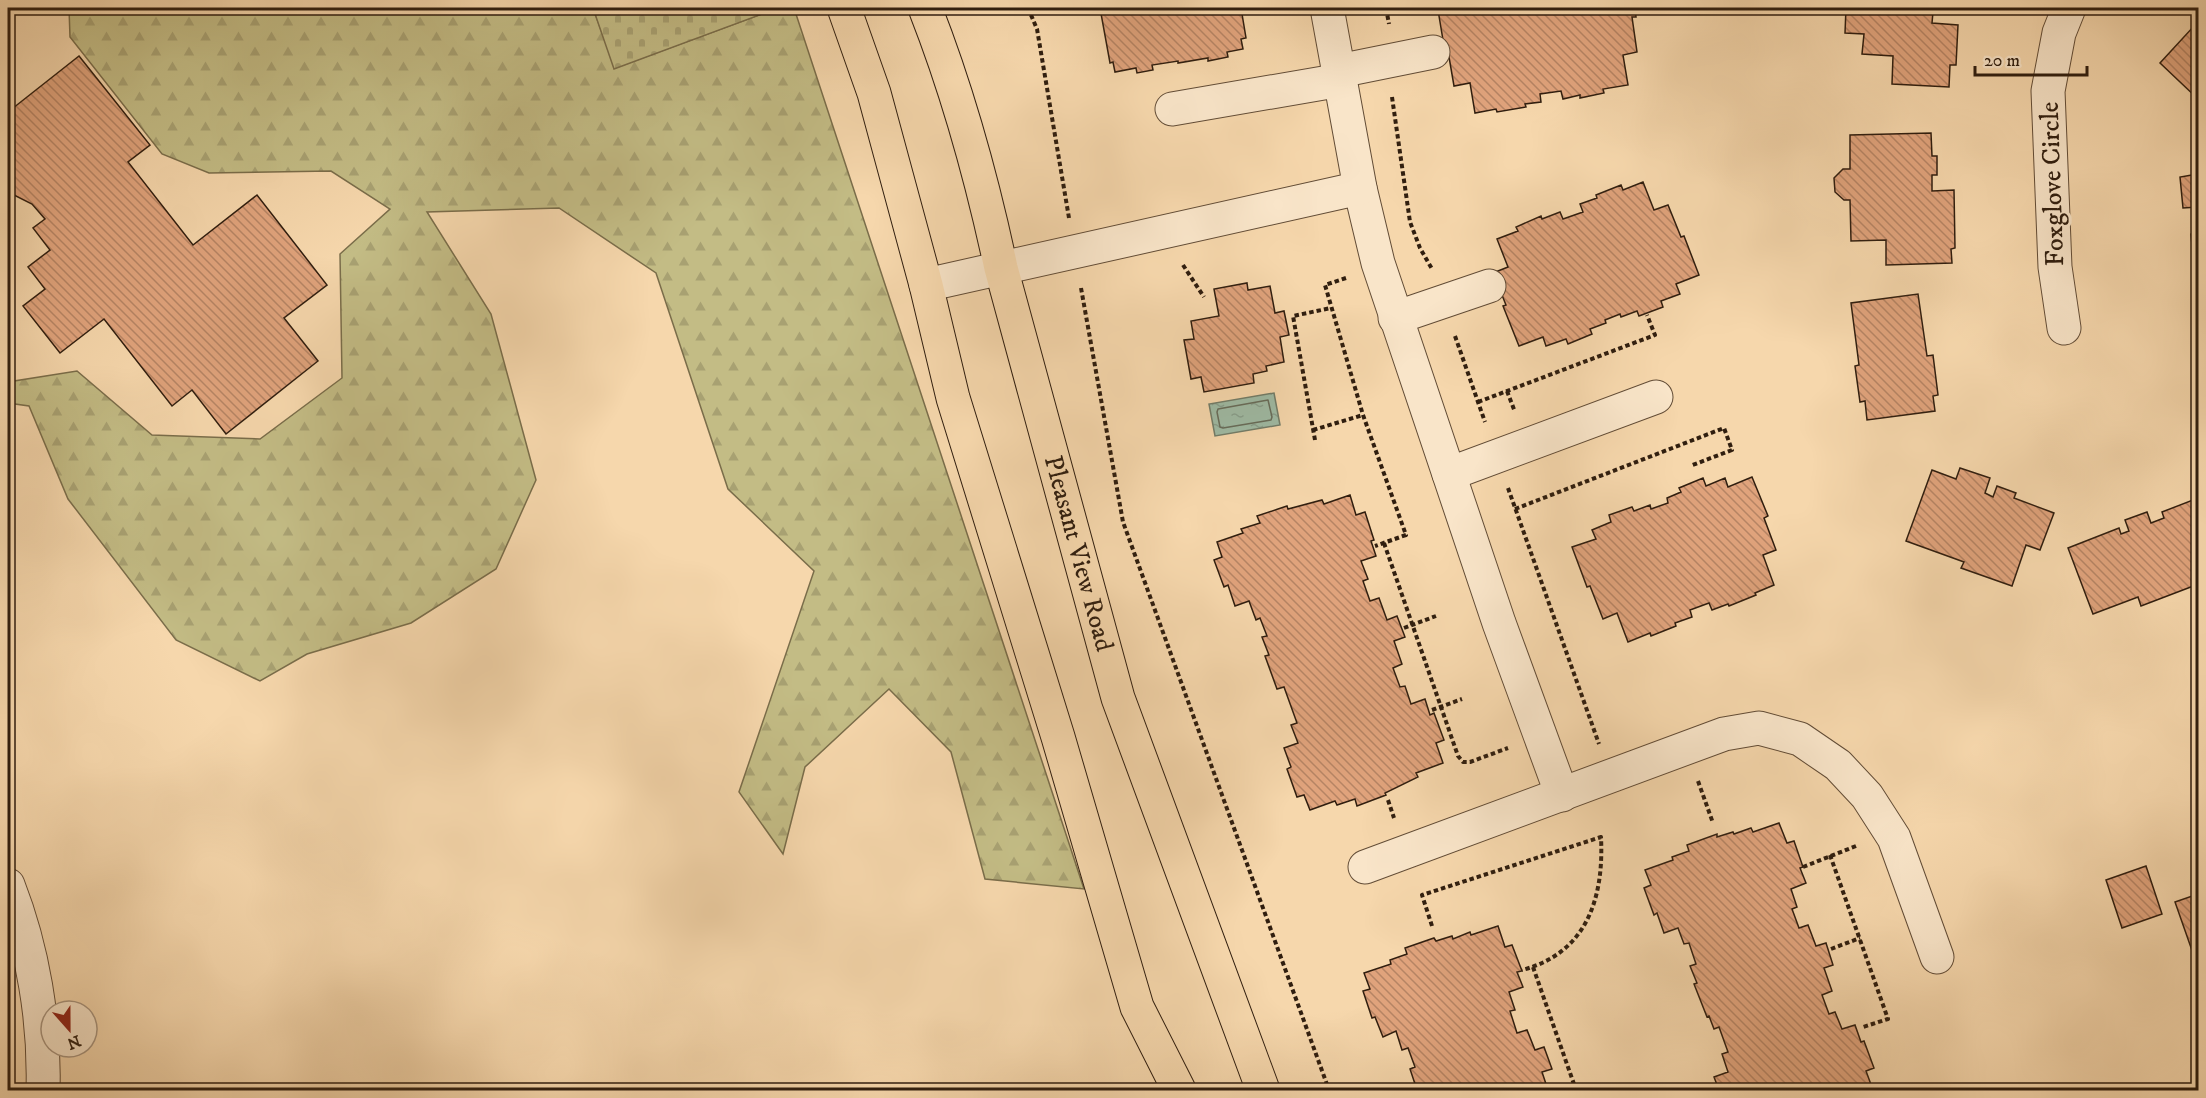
<svg xmlns="http://www.w3.org/2000/svg" width="2206" height="1098" viewBox="0 0 2206 1098" font-family="'IM FELL DW Pica',serif">
<style>
.forest{fill:url(#forest-firs);stroke:#7a6d4a;stroke-width:1.5}
.cemetery{fill:url(#cemetery-stones);stroke:#7a6d4a;stroke-width:1.5}
.water{fill:url(#water-ripples);stroke:#727c68;stroke-width:1.5}
.lines{fill:none;stroke-linecap:round;stroke-linejoin:round}
.shore{stroke:#676c5a;stroke-width:1.5}
.building{fill:url(#building-back-hatch);stroke:#301e0f;stroke-width:1.5}
.minor-casing{stroke:#624c36;stroke-width:35}
.major-casing{stroke:#301e0f;stroke-width:35}
.path{stroke:#301e0f;stroke-width:4;stroke-dasharray:4.5 3;stroke-linecap:butt}
.minor{stroke:#f9e5c9;stroke-width:33}
.major{stroke:#f6d7ac;stroke-width:33}
.labels{text-anchor:middle;dominant-baseline:central;stroke-width:6;stroke-linejoin:round;paint-order:stroke}
.street-label{font-size:26px;fill:#301e0f;stroke:#f9e5c9}
</style>
<defs>
<pattern id="forest-firs" width="22" height="20" patternUnits="userSpaceOnUse" patternTransform="scale(1.5)"><rect width="22" height="20" fill="#c3bc85"/><path d="M5 1l3.5 6h-7zM16 11l3.5 6h-7z" fill="#a8a172"/></pattern>
<pattern id="cemetery-stones" width="16" height="16" patternUnits="userSpaceOnUse" patternTransform="scale(1.5)"><rect width="16" height="16" fill="#c3bc85"/><path d="M2 7V4a2 2 0 0 1 4 0v3zM10 15v-3a2 2 0 0 1 4 0v3z" fill="#a8a172"/></pattern>
<pattern id="water-ripples" width="26" height="14" patternUnits="userSpaceOnUse" patternTransform="scale(1.5)"><rect width="26" height="14" fill="#9ebaa4"/><path d="M2 4q2-2 4 0t4 0M15 11q2-2 4 0t4 0" fill="none" stroke="#889f8c"/></pattern>
<pattern id="building-back-hatch" width="6" height="6" patternUnits="userSpaceOnUse" patternTransform="scale(1.5)"><rect width="6" height="6" fill="#e0a37c"/><path d="M-1 5l2 2M0 0l6 6M5-1l2 2" fill="none" stroke="#b68464"/></pattern>
</defs>
<rect width="100%" height="100%" fill="#f6d7ac"/>
<filter id="stains"><feTurbulence type="fractalNoise" baseFrequency=".00333" numOctaves="4"/><feColorMatrix values="0 0 0 0 .2 0 0 0 0 .09 0 0 0 0 .02 0 0 0 .5 -.17"/></filter>
<radialGradient id="worn" r=".72"><stop offset=".6" stop-color="#630" stop-opacity="0"/><stop offset="1" stop-color="#630" stop-opacity=".3"/></radialGradient>
<path class="forest" d="M69,8h524l22,60 163,-60h16l290,881 -99,-10 -34,-127 -62,-63 -84,78 -22,87 -44,-62 75,-221 -86,-82 -72,-216 -97,-65 -132,4 64,102 45,166 -40,89 -85,54 -104,31 -47,27 -84,-41 -108,-141 -39,-93 -21,-3v-21l69,-11 75,64 108,4 82,-61 -2,-124 50,-45 -59,-38 -122,2 -47,-19 -92,-117z"/>
<path class="cemetery" d="M593,8h185l-164,61z"/>
<path class="water" d="M1274,393l6,32 -65,11 -6,-32z"/>
<g class="lines">
<path class="shore" d="M1268,400l4,17 -1,3 -48,8 -3,-1 -3,-15 1,-3z"/>
</g>
<g class="building">
<path d="M1100,8h141l5,30 -5,1 2,10 -16,3 1,5 -20,4v-3l-30,5v-2l-26,4 1,5 -16,3 -1,-5 -21,4 -2,-10 -3,1z"/>
<path d="M1452,8h183l1,9h-4l5,35 -14,3 5,30 -25,4 1,4 -24,5v-3l-17,4 -2,-8 -21,3 1,8 -16,2 1,3 -29,5 -1,-3 -21,4 -5,-30 -16,3 -6,-35 -3,1 -7,-42z"/>
<path d="M1846,8h90v4h-3l-1,11 26,2 -2,40h-6l-1,22 -57,-3 1,-28 -31,-2 2,-20 -19,-1z"/>
<path d="M2194,26l4,4v69l-38,-36z"/>
<path d="M79,56l71,89 -22,17 65,83 64,-50 70,90 -43,33 34,43 -92,73 -34,-44 -20,16 -68,-87 -44,34 -37,-47 22,-17 -17,-22 22,-17 -17,-22 12,-9 -13,-15 -24,-12v-80z"/>
<path d="M1931,133l1,23h5v19h-5v16l22,-1 1,58 -4,1 1,14 -66,2v-25l-35,1 -1,-41h-6l-9,-8 -1,-14 9,-9h7v-34z"/>
<path d="M2198,174v33l-15,1 -3,-31z"/>
<path d="M1643,182l11,28 14,-5 13,32 3,-1 15,39 -23,9 4,10 -19,7 2,6 -24,9 -2,-5 -16,6 -1,-3 -15,6 1,3 -16,6 2,5 -24,10 -2,-5 -20,7 -3,-9 -24,9 -16,-40 3,-1 -13,-32 15,-6 -11,-28 21,-8 -2,-4 25,-11 1,3 18,-7 3,7 20,-7 -3,-8 17,-6 -1,-3 25,-10 2,5z"/>
<path d="M2196,233h2v46l-3,1 -4,-46z"/>
<path d="M1247,283l1,7 22,-4 5,27 9,-2 5,24 -9,2 4,25 -18,4 1,5 -14,3 1,9 -50,9 -3,-15 -10,2 -7,-39 10,-1 -3,-18 28,-5 -5,-27z"/>
<path d="M1918,294l9,62 6,-1 5,40 -5,1 2,15 -68,9 -2,-19 -5,1 -5,-36 4,-1 -8,-62z"/>
<path d="M1960,468l30,10 -5,15 8,4 4,-11 19,7 -2,5 40,15 -14,37 -14,-5 -14,41 -51,-18 3,-6 -58,-21 26,-71 24,9z"/>
<path d="M1752,477l16,39 -4,2 12,32 -13,5 11,30 -19,8 1,2 -27,11 -1,-2 -16,6 -3,-7 -19,7 2,7 -17,6 1,3 -25,10 -1,-3 -22,9 -11,-29 -14,6 -13,-33 -3,1 -15,-40 24,-8 -4,-9 19,-8 -2,-7 23,-8 2,4 16,-6 1,4 17,-6 -1,-5 14,-6 -2,-4 24,-10 3,8 19,-8 3,9z"/>
<path d="M1350,495l6,20 9,-3 9,28 -3,1 5,15 -15,5 7,18 -5,2 7,20 9,-3 8,22 10,-4 8,21 -11,4 8,23 -9,4 7,19 5,-1 6,18 14,-5 5,16 4,-2 10,27 -8,3 7,20 -27,10 2,4 -33,16 1,2 -29,11 -2,-7 -18,6 -2,-4 -25,9 -6,-15 -7,2 -10,-28 4,-2 -7,-19 14,-5 -7,-18 6,-2 -13,-36 -7,2 -12,-33 4,-1 -7,-18 5,-1 -7,-18 -4,2 -7,-19 -14,5 -7,-21 -4,2 -10,-27 8,-3 -5,-15 26,-9 -2,-4 19,-6 -3,-7 30,-10 1,3 34,-9 2,4z"/>
<path d="M2198,498v76l-5,2 3,9 -55,21 -3,-9 -45,17 -25,-66 51,-20 2,6 8,-3 -4,-11 22,-8 4,11 13,-5 -2,-6z"/>
<path d="M1779,823l8,20 7,-2 9,26 -3,1 6,15 -15,6 6,18 -5,2 7,19 9,-3 8,21 10,-3 7,22 -9,3 8,23 -10,4 7,19 6,-2 7,17 13,-4 6,17 3,-1 10,27 -8,3 7,19h-154l-5,-13 14,-5 -6,-18 6,-2 -9,-25 -5,2 -5,-13 -2,1 -13,-33 3,-1 -7,-17 6,-2 -7,-21 -5,1 -6,-16 -14,5 -7,-20 -3,2 -10,-27 7,-3 -6,-15 28,-10 -1,-3 17,-6 -2,-6 30,-11v3l16,-5 1,2 17,-6 2,4z"/>
<path d="M2146,866l16,48 -40,14 -16,-48z"/>
<path d="M2198,894v64l-3,1 -20,-57z"/>
<path d="M1498,926l7,21 7,-2 10,26 -5,1 6,15 -14,5 6,18 -5,1 7,22 10,-3 8,20 9,-3 8,22 -10,3 6,18h-134l-1,-2 3,-1 -6,-18 5,-2 -7,-19 -6,2 -6,-19 -13,6 -8,-20 -3,1 -9,-27 7,-2 -6,-16 27,-9 -1,-4 17,-6 -2,-6 29,-10 2,3 16,-5 1,3 17,-7 1,3z"/>
</g>
<g class="lines">
<g class="minor-casing">
<g id="minor">
<path d="M1327,8l33,180 18,75 121,360 63,172"/>
<path d="M1339,71l94,-19"/>
<path d="M1172,109l169,-29"/>
<path d="M926,285l434,-97"/>
<path d="M1395,318l94,-32"/>
<path d="M2064,328l-9,-61 -7,-176 11,-58 10,-25"/>
<path d="M1449,474l207,-77"/>
<path d="M1365,867l359,-133 35,-6 41,11 38,26 29,31 27,42 43,119"/>
<path d="M8,885c25,64 37,136 35,205"/>
</g>
</g>
<g class="major-casing">
<g id="major">
<path d="M844,8l30,85 52,192 27,113 105,339 79,270 42,83"/>
<path id="s1" d="M925,8c33,84 57,171 76,260l117,430 145,392"/>
</g>
</g>
<g class="path">
<path d="M1028,8l9,21 32,189"/>
<path d="M1386,8l3,16"/>
<path d="M1392,97l18,125 10,26 12,21"/>
<path d="M1183,265l21,32"/>
<path d="M1346,278l-21,7 38,130 43,120 -31,11"/>
<path d="M1081,288l42,234 206,568"/>
<path d="M1455,336l30,86"/>
<path d="M1507,391l8,21"/>
<path d="M1478,402l177,-67 -8,-20"/>
<path d="M1313,430l50,-15"/>
<path d="M1315,440l-22,-124 38,-8"/>
<path d="M1508,488l91,256"/>
<path d="M1515,509l209,-81 8,22 -42,16"/>
<path d="M1384,543l74,213 5,6h7l38,-14"/>
<path d="M1404,628l32,-12"/>
<path d="M1432,710l30,-11"/>
<path d="M1698,781l15,42"/>
<path d="M1388,800l6,18"/>
<path d="M1830,855l58,164 -25,8"/>
<path d="M1803,867l53,-21"/>
<path d="M1432,926l-10,-31 179,-58c3,61 -14,116 -79,133"/>
<path d="M1831,949l29,-11"/>
<path d="M1533,967l43,123"/>
</g>
<use href="#minor" class="minor"/>
<use href="#major" class="major"/>
</g>
<g class="labels">
<g class="street-label">
<text transform="translate(2053 184) rotate(-92)">Foxglove Circle</text>
<text stroke="none"><textPath href="#s1" startOffset="567">Pleasant View Road</textPath></text>
</g>
</g>
<rect width="2206" height="1098" fill="none" stroke="#f6d7ac" stroke-width="30"/>
<rect x="9" y="9" width="2188" height="1080" fill="none" stroke="#301e0f" stroke-width="3"/>
<rect x="15" y="15" width="2176" height="1068" fill="none" stroke="#301e0f" stroke-width="1.5"/>
<g transform="translate(69 1029) rotate(159)"><circle r="28" fill="#f9e5c9" stroke="#a9957f" stroke-width="1.5"/>
<path d="M0-4.5L10 22L0 15L-10 22Z" fill="#8f2418"/>
<text y="-9" font-size="16" font-weight="bold" text-anchor="middle" fill="#301e0f">N</text>
</g>
<path d="M1975 66v9h112v-9" fill="none" stroke="#301e0f" stroke-width="3"/>
<text x="1984" y="66" font-size="18" fill="#301e0f" stroke="#f9e5c9" stroke-width="4.5" paint-order="stroke">20 m</text>
<rect width="100%" height="100%" filter="url(#stains)"/>
<rect width="100%" height="100%" fill="url(#worn)"/>
</svg>
